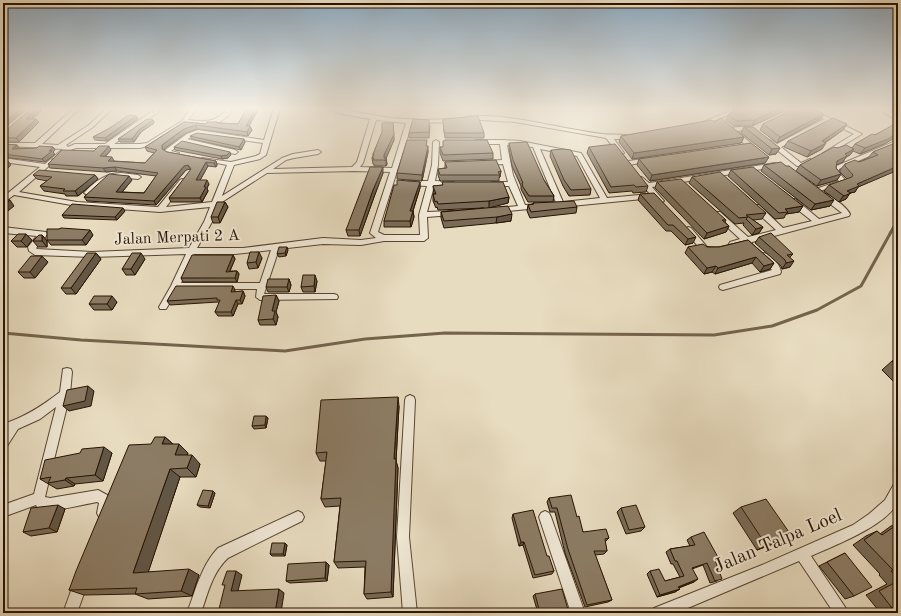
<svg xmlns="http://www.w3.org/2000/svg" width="901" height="616" viewBox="0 0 901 616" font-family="'Old Standard TT',serif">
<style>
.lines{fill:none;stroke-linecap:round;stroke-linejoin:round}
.stream-far1{stroke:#74634d;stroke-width:2.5}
.stream{stroke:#74634d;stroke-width:3}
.minor-casing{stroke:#584532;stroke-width:2}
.minor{fill:#f0e8d6;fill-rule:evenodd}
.wall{fill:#786b57;stroke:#281302}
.shaded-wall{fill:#625747;stroke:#281302}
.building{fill:#8c7c65;stroke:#281302}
.labels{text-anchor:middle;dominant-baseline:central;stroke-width:4;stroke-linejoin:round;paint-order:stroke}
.street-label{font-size:16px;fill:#281302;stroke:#f0e8d6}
.near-street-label{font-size:19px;fill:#281302;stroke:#f0e8d6}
</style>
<rect width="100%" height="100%" fill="#e8dcc0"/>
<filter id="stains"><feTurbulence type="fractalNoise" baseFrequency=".005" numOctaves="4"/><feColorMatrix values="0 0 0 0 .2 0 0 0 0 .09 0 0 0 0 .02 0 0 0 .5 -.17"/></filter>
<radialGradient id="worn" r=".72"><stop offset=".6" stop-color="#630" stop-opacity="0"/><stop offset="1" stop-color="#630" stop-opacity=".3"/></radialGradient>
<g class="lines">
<path class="stream-far1" d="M890,233l8,-14"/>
<path class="stream" d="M3,333l78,7 204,11 80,-12 80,-6 269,2 58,-9 45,-16 44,-24 30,-54"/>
<g class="minor-casing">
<g id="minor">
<path d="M74,108h6l-38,36 16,1 31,-20 18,-17h6l-20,19 -27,18 2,2 7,-3h30l52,-36h6l-19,15 -30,21h26l7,-1 35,-22 9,-13h6l-9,12c19,2 27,3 40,-12h6l-6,8 -10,7 -13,2 -20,-1 -34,21 -11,3h-64l-11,4 -46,40 58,10 81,5 22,-27 2,-1 4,2 -20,26 46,-5 15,-37 -25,-5v-2l29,4 25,-6 4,-2 3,-11 -65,-9 -11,5 48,11 3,2 -3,2 -52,-12 -12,9 8,2v2l-12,-1 -3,-3 23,-17 11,-4 66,10 10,-32h6l-14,47 -6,4 -26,6 -12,31 60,-38 11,-4 25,-4 3,2 -3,2 -24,4 -8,2 -13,9 79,-2 5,-5 13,-43 -28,-5 -18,-6h9l57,10 32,2 34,-1 1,1 -3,2 -42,1 -34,109 6,3h36l-1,-20 8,-29 -19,-1 -4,-2 4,-2h20l4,-16 1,-23 3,-2 3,2 -1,23 -3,16 18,1 4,2 -4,2h-19l-7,26 25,-1 4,2 -4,2 -25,2 1,21 -4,3h-40l-23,4 -38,-1 -44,5 -15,45h70l3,1 1,2 -1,2 -77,1 -4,-3 1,-8h-79l-12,20h-6l-1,-2 12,-21 15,-32 -94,3 -57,-2 -6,-4 -1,-4 9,-11 -34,-3v-6l43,5 1,2 -1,2 -10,12 1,1 55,3 97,-4 15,-26 6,-15 -50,5 -83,-6 -63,-11 -11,8v-6l37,-30 -37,-5v-4l42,6 18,-15 -56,-3 -2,-1v-2h30zM376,120l30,3 -14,45 -32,-1 3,-4zM354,171l36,1 -20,61 6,5 -15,2 -38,-2 -80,10h-46l15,-26 7,-18 48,-31zM271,250l-11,33h-79l13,-29h41z"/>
<path d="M738,108h8l-43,17 -5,-1z"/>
<path d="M802,108h7l53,26 -35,21h-4v-2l31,-19 -25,-12 -48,25 20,16 9,-4 3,2 -8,5h-8l-30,-24 3,-2 7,4 47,-25z"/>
<path d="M887,108h7l-5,3 9,5v5l-15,-9v-2z"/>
<path d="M467,116c46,-2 90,12 135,18 7,1 29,0 33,3l-8,2h-13l10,14 -3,2 -2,-1 -13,-16 -91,-16 -50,-3 -1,-1z"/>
<path d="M746,126l12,6 -3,2 -10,-4 -8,1 21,19v2h-4l-26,-22 3,-2z"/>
<path d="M503,140l17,1 61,12 26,45 43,-4 -13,-15 4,-2 2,1 6,5 126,-20 3,2 -3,2 -123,20 12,14 -4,2h-3l-4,-5 -92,9 -4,-2 -24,-58 -26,-2 6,30 12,30 14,-1 4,2 -4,2 -40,4 -4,-2 1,-2 22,-2 -9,-20h-17l-4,-2 4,-2h16l-5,-18 -17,1 -3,-2 3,-2 16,-1 -2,-16h-24l-3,-2 3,-2zM540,149l37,7 23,42 -37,4z"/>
<path d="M898,140v4l-59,25v4l8,9 -2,1 -28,9 -4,-2 26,-9 -6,-8 1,-6z"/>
<path d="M649,158l2,1v2l-22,4 -3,-2 3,-2z"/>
<path d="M121,173l17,2 3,2 -3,2c-26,-3 -28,-2 -47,16h-3l-4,-2c10,-11 22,-20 37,-20z"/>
<path d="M821,193c7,-1 26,14 29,21l-1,2 -97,26v3l-3,1 -4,-2 -12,3 -3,-1 -1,-2 1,-2 10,-3 -27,-25 1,-2h6l28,25 28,-7 -23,-21v-4h6l24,23 29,-7 -23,-18v-4h6l24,20 23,-6 -21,-16z"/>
<path d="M688,227l3,1 16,19 7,1 1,2 -1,2 -12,-1 -18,-21z"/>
<path d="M764,253c8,3 16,11 17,19l-1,2 -57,16 -3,-1 -1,-2 1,-2 52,-15 -12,-14z"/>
<path d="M67,368l4,1 1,3 -2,22 -25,103 5,1 48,-8 11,6 2,4 -4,17 -4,2 -4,-2 -2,-4 2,-10 -2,-1c-17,3 -45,12 -60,5l-1,-2 -33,12v-12l31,-11 22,-87 -16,12 -22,10 -11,17 -4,1v-23c22,-7 39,-18 57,-32l3,-23z"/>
<path d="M410,395l4,2 1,3 -6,137 8,76h-14l-6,-76 8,-137 1,-3z"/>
<path d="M898,482c0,6 1,13 0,19 -9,24 -65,45 -87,55l38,57h-15l-35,-52 -123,52h-24l2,-5 108,-43 91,-40 16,-11 16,-14 9,-16z"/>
<path d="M298,511l4,2 2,4 -2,4 -74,37c-16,15 -20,35 -27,55h-14c9,-23 14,-47 31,-65z"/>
<path d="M545,511l4,2 2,4 34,96h-14l-32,-96 2,-4z"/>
<path d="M81,575l5,2 2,5 -11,31h-14l13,-36z"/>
</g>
</g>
<use href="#minor" class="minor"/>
</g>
<g class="wall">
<path d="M44,108l-12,11 7,3 -20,20h-14l-1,2 13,1 2,3v1l18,-1 16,-1 2,3 -2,2 2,2 -10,8 -42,-5v-24z"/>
<path d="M247,108h12l-10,18 3,4 -4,6 -51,-7 -11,4 -22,16v1l3,2 49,9 1,4 -1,2 -8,-1 -8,14 9,4 -2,4 1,3 -6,11h-31l-2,-4 22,-28 -1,-1 -4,1 -30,35 -69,-4 -3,-4 48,-17 -10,12 22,1 12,-17 -39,-5 -11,1 -56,-4 -2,-4 4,-4v-1l42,-8 17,-1 -6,7 9,4 31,2 9,-10 -7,-2 -2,-4 39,-25 22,2 11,-2 1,1 20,1z"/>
<path d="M739,108h52l-39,18h-18l-8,-6 3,-6 4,-2v-2z"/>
<path d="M894,108h4v7l-6,-4z"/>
<path d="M136,116l2,3 -31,22 -12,-1 -2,-3z"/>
<path d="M443,119l41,14v5h-39z"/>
<path d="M820,119l-43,24 -17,-13 3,-6z"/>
<path d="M153,120l1,3 -13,9 -7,10h-14l-2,-3z"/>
<path d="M714,122l30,15 -3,6 -109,16 -13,-17 2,-6z"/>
<path d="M393,123l1,17 -8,18 1,6 -1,2h-12v-2h-1l-1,-6 1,-2v-2z"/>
<path d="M847,124l-4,6 -18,13 -3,6 -15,8 -23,-10 4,-6z"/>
<path d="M898,124v12l-14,8 -24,10 -7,-3 -3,4 -4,2 -3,5 -7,3v3l5,6 -4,6 -20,6 -21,-15 4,-6 37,-17h15l3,-4z"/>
<path d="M430,125l-1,13h-20v-5z"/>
<path d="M744,127l36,21 -4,6 -7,1 -28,-22z"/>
<path d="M190,136l54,3 1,3 -4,8 -49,-11z"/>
<path d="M898,142v28l-40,17 -3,5 -5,1 -4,6 -7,3 -15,-11 5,-6 18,-6 -7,-7v-2l5,-6 14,-2 9,-4 5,-6z"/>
<path d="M509,143l35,37 10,16 -1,6h-25l-5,-9 -2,-4v-3l-9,-20 -3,-17z"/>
<path d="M427,146l1,6 -6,29 -25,-2v-6z"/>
<path d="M174,147l57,8 -3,3 -6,1 -47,-9z"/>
<path d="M440,147l53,6v6l-50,2 -3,-8z"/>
<path d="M589,147l59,39 -2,6 -13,1 -1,-2 -23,2 -22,-40z"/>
<path d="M551,150l40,39 -1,6 -21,1 -6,-10 -13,-30z"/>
<path d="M769,157l-4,6 -115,18 -13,-16 2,-6z"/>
<path d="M445,162l56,9 -1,6 -1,1v3h-59l-2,-6v-6l7,-1z"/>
<path d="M764,165l22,1 44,40 -19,4 -50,-39z"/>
<path d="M731,170l72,36 -4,6 -13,2 -2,4 -9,1 -47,-43z"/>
<path d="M383,173l-9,24 -14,39h-12l-2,-6z"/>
<path d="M33,175h62l3,4 -20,17h-12l-1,-2 -21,-3 -4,-5 7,-5 -10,-2z"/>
<path d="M692,177l74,36 -4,6 -9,1 10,7 -4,6 -7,2 -9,-10 1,-2 -9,1 -46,-41z"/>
<path d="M420,182v6l-7,23 1,6 -3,10h-27v-6l13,-36z"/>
<path d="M442,182l67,15 -1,6 -18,4 21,14 -15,2 -52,5 -3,-10v-6l43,-4 -46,2 -1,-3 -1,1 -3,-7v-7h1l-1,-8 10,-1z"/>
<path d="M657,182l69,38 -1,2 4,4 -3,6 -22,7 -49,-51z"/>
<path d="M640,194l53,49 -8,2 -14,-14h-5l-28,-31z"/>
<path d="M225,202l3,5 -8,16h-7l-2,-6z"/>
<path d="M533,203l44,4 -1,6 -46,5 -3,-7 1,-6 5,-1z"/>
<path d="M125,211l-8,9 -53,-2 -2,-3z"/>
<path d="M59,229l34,6 -7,10h-35l-4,-5z"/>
<path d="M26,234l6,6 -5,7h-10l-6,-6z"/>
<path d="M42,235l5,6v6h-9l-5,-6z"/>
<path d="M759,237l34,17 -3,3v10l-8,2 -1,-3 -26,-23z"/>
<path d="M748,240l26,23 -4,6 -10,3 -8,-9 -37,11 -3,-2 -8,2 -19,-21 3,-6h31z"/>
<path d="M288,250l-2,6 -7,1 -2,-3z"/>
<path d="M96,253l5,6 -25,35h-10l-5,-6z"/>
<path d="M233,255l2,4 -5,12h7l2,3 -2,8h-54l-2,-4z"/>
<path d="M262,258l-4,10 -9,1 -2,-6z"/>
<path d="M145,259l-10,16h-9l-4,-6z"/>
<path d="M48,262l-13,16h-11l-6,-6z"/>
<path d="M289,279l2,6 -2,7h-21l-2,-5z"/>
<path d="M317,281l-2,11h-12l-2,-5z"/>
<path d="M235,290l-1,2 9,-1 2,5 -3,8h-4l-5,12h-15l-3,-4 4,-8 -1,-2 -48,3 -3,-4z"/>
<path d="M276,295l3,6 -3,11 2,5 -2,8h-16l-2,-5z"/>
<path d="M117,302l-5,8h-18l-5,-6z"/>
<path d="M898,360v26l-16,-16 10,-9z"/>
<path d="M399,406l-3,55 2,7 -5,129 -26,2 -3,-5 1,-27 -27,1 -4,-6 6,-56 -15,1 -4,-8 5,-38h-6l-4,-8z"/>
<path d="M268,418l-2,10 -12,1 -2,-3z"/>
<path d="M165,437l8,7 15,9 -1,2 13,9 -4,13h-16l-32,95 51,3 -7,21 -44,3 -13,-5 -51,1 -15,-5 82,-146z"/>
<path d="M112,453l-9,28 -28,3 -1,2 -17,3 -17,-10z"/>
<path d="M213,491l2,2 -5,15 -10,-1 -3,-2z"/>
<path d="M549,498l28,19 6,15 26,6 -4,4 2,9 -3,3 -9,1 17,45 -4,2 -23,5 -20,-54 -10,-41h-5l-3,-10z"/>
<path d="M741,507l50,28 -10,6 -24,9 -24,-37z"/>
<path d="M621,508l24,19 -4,4 -15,3 -9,-22z"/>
<path d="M65,509l-8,23 -26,4 -8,-4z"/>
<path d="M513,514l34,42 7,15 -2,3 -19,4 -10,-33 -4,1 -7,-28z"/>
<path d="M898,523v81l-6,4 -13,3 -13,-16 21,-11 -8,-9 1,-1 -27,-29 13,-9 11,-5 3,3 11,-8z"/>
<path d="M691,537l28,22 -4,2 2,20 -7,2 -7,-18 -11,4 2,13 -15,6 1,1 -5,3 -18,5 -10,-23 3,-3 15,10 15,-4 -7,-13h-2l-5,-12 4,-3 20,-3 -3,-6z"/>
<path d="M287,545l-2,11h-13l-2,-2z"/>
<path d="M845,553l9,43 -9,3 -26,-33z"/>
<path d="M326,562l3,3 -2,16 -37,2 -4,-2z"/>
<path d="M535,594l34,19h-31l-5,-17z"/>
<path d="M886,610l2,3h-12l1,-1z"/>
</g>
<g class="shaded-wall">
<path d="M22,108h6l-25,21v-5z"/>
<path d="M38,108h6l-16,14 -2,-3z"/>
<path d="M256,108h3l-12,22 -1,-4z"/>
<path d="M781,108h10l-39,18 3,-6z"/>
<path d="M824,114l-4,5 -43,24 3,-6z"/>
<path d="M136,116l2,3 -31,22 -2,-3z"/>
<path d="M36,119l3,3 -20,20 -3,-4z"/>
<path d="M153,120l1,3 -13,9 -7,10 -2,-3 7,-9z"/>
<path d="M393,123l1,17 -9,21 -1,-3v-3z"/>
<path d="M847,124l-4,6 -25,17 4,-6z"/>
<path d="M196,125l1,4 -11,4 -22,16v4l-2,-4v-4l22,-16z"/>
<path d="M250,126l2,4 -4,6 -1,-4z"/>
<path d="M898,133v3l-14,8 -24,10 5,-6z"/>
<path d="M744,137l-3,6 -109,16 2,-6z"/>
<path d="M3,139l2,3 -1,3 -1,-1z"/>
<path d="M244,139l1,3 -4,8 -2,-3z"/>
<path d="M826,143l-4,6 -15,8 4,-6z"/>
<path d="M17,145l2,3 -4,4 -3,-3z"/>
<path d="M109,146l2,4 -9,10 -2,-4z"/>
<path d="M428,146v6l-6,29v-6z"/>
<path d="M53,147l2,3 -2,2 2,2 -10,8 -3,-3 7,-8z"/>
<path d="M780,148l-4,6 -7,1 3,-6z"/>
<path d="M854,149l-4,6 -4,2 -3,5 -10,5 4,-6 8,-7z"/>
<path d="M230,152l1,3 -3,3 -6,1 -1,-3z"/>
<path d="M112,157l2,4 -4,4 -2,-4z"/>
<path d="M769,157l-4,6 -115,18 2,-6z"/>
<path d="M386,158l1,6 -1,2z"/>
<path d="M8,161l3,4 -5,5 -3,-4z"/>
<path d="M216,161l1,4 -1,2 -2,-4z"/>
<path d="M206,162l2,4 -10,18 -2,-4z"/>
<path d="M188,165l2,4 -4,1 -30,35 -2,-4 30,-35z"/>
<path d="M898,166v4l-40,17 -3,5 -5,1 -4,6 -7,3 8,-11 10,-7z"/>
<path d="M115,167l2,4 -11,1 -3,-4z"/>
<path d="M383,167v6l-9,24 -14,39 -1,-6 14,-40z"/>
<path d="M501,171l-1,6 -1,1 1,-3 -2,-3z"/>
<path d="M841,174l-4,6 -20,6 4,-6z"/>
<path d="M95,175l3,4 -20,17 -3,-5z"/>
<path d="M129,176l3,4 -13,16 -3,-4z"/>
<path d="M207,180l2,4 -2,4 1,3 -6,11 -2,-4 4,-11z"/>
<path d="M420,182v6l-9,29 -1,-6z"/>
<path d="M509,197l-1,6 -19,5v-7z"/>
<path d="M10,200l4,6 -11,9v-9z"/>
<path d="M834,200l-4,6 -19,4 4,-6z"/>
<path d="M225,202l3,5 -8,16 -2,-6z"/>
<path d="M803,206l-4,6 -13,2 2,-2 -3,-3z"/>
<path d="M123,208l2,3 -8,9 -2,-3z"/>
<path d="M413,211l1,6 -3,10 -1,-6z"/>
<path d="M512,214l-1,7 -15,2 1,-6z"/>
<path d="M729,226l-3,6 -22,7 3,-6z"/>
<path d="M763,227l-4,6 -7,2 4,-6z"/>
<path d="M90,230l3,5 -7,10 -4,-5z"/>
<path d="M26,234l6,6 -5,7 -6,-6z"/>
<path d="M42,235l5,6v6l-5,-6z"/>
<path d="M696,237l-3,6 -8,2 3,-6z"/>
<path d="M287,247l1,3 -2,6 -1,-3z"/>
<path d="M259,252l3,6 -4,10 -2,-6z"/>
<path d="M96,253l5,6 -25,35 -5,-6z"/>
<path d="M141,253l4,6 -10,16 -4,-6z"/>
<path d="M233,255l2,4 -7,16 -2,-3z"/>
<path d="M42,256l6,6 -13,16 -5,-6z"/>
<path d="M756,257l-4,6 -37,11 3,-6z"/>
<path d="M794,261l-4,6 -8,2 4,-6z"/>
<path d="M774,263l-4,6 -10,3 4,-6z"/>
<path d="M716,266l-4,6 -8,2 3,-6z"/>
<path d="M237,271l2,3 -2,8 -2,-4z"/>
<path d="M315,275l2,6 -2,11 -1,-6z"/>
<path d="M289,279l2,6 -2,7 -2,-5z"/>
<path d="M233,286l2,4 -2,6 -2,-4z"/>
<path d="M243,291l2,5 -3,8 -2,-4z"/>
<path d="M276,295l3,6 -3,11 2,5 -2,8 -3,-6 -1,-8z"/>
<path d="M112,296l5,6 -5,8 -5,-6z"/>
<path d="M236,300l2,4 -5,12 -2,-4z"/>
<path d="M88,386l6,5 -3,15 -22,5 -6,-5z"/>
<path d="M398,397l1,9 -3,55 2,7 -5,129 -2,-5 3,-133z"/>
<path d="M266,416l2,2 -2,10 -1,-3z"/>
<path d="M165,437l10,9 -13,-2z"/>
<path d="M179,444l9,9 -4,11 -9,-9z"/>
<path d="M104,447l8,6 -9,28 -8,-6z"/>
<path d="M192,455l8,9 -4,13 -9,-9z"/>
<path d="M170,469l10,8 -34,102 -13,-6z"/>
<path d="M66,478l9,6 -1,2 -9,-6z"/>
<path d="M213,491l2,2 -5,15 -2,-2z"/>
<path d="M58,505l7,4 -8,23 -8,-4z"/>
<path d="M791,535l-10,6 -24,9 9,-5z"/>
<path d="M521,542h3l-1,3 -4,1z"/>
<path d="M285,543l2,2 -2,11 -2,-2z"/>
<path d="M326,562l3,3 -2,16 -2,-3z"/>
<path d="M189,569l10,6 -7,21 -11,-5z"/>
<path d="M236,571l6,4 -5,20 -6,-4z"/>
<path d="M698,579l-4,3 -20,7 4,-2z"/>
<path d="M279,589l5,4 -3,20h-6z"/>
<path d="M680,589l-5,3 -18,5 3,-2z"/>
</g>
<g class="building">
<path d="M11,108h11l-19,16v-9z"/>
<path d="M32,108h6l-12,11h10l-20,19h-13v-5z"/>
<path d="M247,108h9l-10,18h4l-3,6 -51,-7 -12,4 -22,16v4l5,3 49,9 -2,2 -8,-1 -10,18h11l-3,7h2l-6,11h-31l22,-29 -3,-4 -4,1 -30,35 -70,-4 25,-23 20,2 -13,16 28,1 14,-20 -43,-6 -12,1 -55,-4 14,-14 32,1 5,-5h10l-9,10 12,1 -4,4 37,2 12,-13 -12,-3 39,-25 22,2 1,-2h10v1l21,1z"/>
<path d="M739,108h42l-26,12 -19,1 -7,-7 6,-3 -2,-1z"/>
<path d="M796,108h14l14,6 -44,23 -17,-13z"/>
<path d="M129,115l7,1 -31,22 -12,-1 15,-8z"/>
<path d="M478,116l6,17h-40l-1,-14z"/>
<path d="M721,118l23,19 -110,16 -13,-17 91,-16 2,2z"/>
<path d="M833,118l14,6 -25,17 4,2 -15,8 -23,-10z"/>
<path d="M147,119l6,1 -14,10 -7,9h-14z"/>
<path d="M413,119l16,1v12l-20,1z"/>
<path d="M382,123h11l1,11 -10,21v3h2v2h-13l1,-2h-2l2,-4h-1l9,-22z"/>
<path d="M898,124v9l-10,6 -23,9 -10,-4 17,-10 3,1 18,-10 2,1z"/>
<path d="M744,127h9l27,21 -8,1z"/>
<path d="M197,133l47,6 -5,8 -49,-11z"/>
<path d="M407,140h20l-1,6h2l-6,29 -25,-2z"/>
<path d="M445,140h42l6,13 -50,2 -3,-8h3v-6z"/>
<path d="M182,141l48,11 -3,3 -6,1 -47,-9z"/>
<path d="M527,142l17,38 10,16h-25l-6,-9 -1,-4h1l-10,-23 -4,-17z"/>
<path d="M898,142v10l-4,2 4,2v10l-41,18 2,2 -12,5 4,2 -7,3 -15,-11 23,-8 1,-2 -8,-9v-2l10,-4 4,2 19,-7 -5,-3z"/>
<path d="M3,143l1,1 13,1 -5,4 25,-1 2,-2 14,1 -4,4h3l-10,8 -39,-5z"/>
<path d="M751,143l18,14 -117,18 -13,-16z"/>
<path d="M615,144l33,42 -12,1 -2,-2 -23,2 -22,-40z"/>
<path d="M846,145l8,4 -9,5 2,2 -10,5 -1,7 5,6 -20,6 -21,-15 34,-18 3,1z"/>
<path d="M563,149l8,1 20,39 -20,1 -7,-10 -13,-30z"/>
<path d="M3,160l5,1 -5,5z"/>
<path d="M496,160l5,11 -3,1 2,3h-60l-2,-6 9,-1 -2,-6z"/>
<path d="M781,162l5,4h3l45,34 -19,4 -51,-39z"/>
<path d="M370,167h13l-10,23 -14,40h-13z"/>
<path d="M753,167l50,39 -18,3 3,3 -9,1 -48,-43z"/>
<path d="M39,170l56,5 -20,16h-12l2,-2 -25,-3 12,-9 -19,-2z"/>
<path d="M720,172l46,41 -20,2 17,12 -7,2 -10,-10 2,-2 -9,1 -47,-41z"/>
<path d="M681,179l45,41h-4l7,6 -22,7 -50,-51z"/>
<path d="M397,180l23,2 -10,29h3l-3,10h-26l10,-36h3z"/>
<path d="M442,182h61l6,15 -20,4 -51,3 -1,-3 -2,1 -2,-8h3l-3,-8 10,-1z"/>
<path d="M654,193l42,44 -8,2 -15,-14h-5l-28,-31z"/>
<path d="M3,199l7,1 -7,6z"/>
<path d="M574,201l3,6 -46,5 -3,-7 6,-1 -1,-1z"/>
<path d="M217,202h8l-7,15h-7z"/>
<path d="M72,204l51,4 -8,9 -53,-2z"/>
<path d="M508,206l4,8 -15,3 -53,4 -3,-9z"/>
<path d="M61,228l29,2 -8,10h-35v-11h12z"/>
<path d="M771,233l22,21 -6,1 7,6 -8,2 -1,-3 -26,-23z"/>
<path d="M18,234h8l-5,7h-10z"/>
<path d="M39,235h3v6h-9z"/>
<path d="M748,240l26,23 -10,3 -8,-9 -38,11 -2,-2 -9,2 -19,-21 15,-3 4,3h12z"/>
<path d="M279,247h8l-2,6 -8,1z"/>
<path d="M250,252h9l-3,10 -9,1z"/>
<path d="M87,253h9l-25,35h-10z"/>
<path d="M132,253h9l-10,16h-9z"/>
<path d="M192,255h41l-7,17 11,-1 -2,7h-54z"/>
<path d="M31,256h11l-12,16h-12z"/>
<path d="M303,275h12l-1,11 -13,1z"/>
<path d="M268,279h21l-2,8h-21z"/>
<path d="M176,286h57l-2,6 12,-1 -3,9h-4l-5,12h-16l5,-12h-3v-2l-50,3z"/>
<path d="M276,295l-4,16h3l-2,8 -15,1 5,-24z"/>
<path d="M94,296h18l-5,8h-18z"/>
<path d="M898,360v7l-6,-6z"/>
<path d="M88,386l-3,15 -22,5 4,-16z"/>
<path d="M398,397l-4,62h2l-5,133 -27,2 2,-33 -32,1 7,-64 -20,1 6,-47 -11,1 5,-53z"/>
<path d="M254,416h12l-1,9 -13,1z"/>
<path d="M155,437h10l-3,7h17l-4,11h17l-5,13 -17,1 -37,104 56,-4 -8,22 -46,3 2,-6 -68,2 7,-19 53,-126 22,-1z"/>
<path d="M104,447l-9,28 -29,3 -1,2 -17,3 3,-6 -11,2 5,-19 35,-7 2,-4z"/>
<path d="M203,490l10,1 -5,15 -11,-1z"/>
<path d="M571,495l6,22 2,-1 4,16 23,-3 3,9 -4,1 2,12h-13l18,49 -25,5 -19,-56 -11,-41h-5l-3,-10z"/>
<path d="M766,499l25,36 -25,10 -25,-38z"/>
<path d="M58,505l-9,23 -26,4 8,-24z"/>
<path d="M636,505l9,22 -16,3 -8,-22z"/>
<path d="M533,510l14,46h2l5,15 -19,4 -11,-33h-3l-8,-28z"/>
<path d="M898,524v54l-7,-7 2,-1 -29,-30 13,-9 5,4z"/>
<path d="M704,532l15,27 -4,1 7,19 -7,2 -8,-18 -15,5 6,11 -20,8 2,2 -20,6 -10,-24 9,-2 6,12 19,-5 -7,-15h-2l-5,-12 25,-4 -4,-8z"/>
<path d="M272,543h13l-2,11h-13z"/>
<path d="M845,553l27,34 -18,9 -27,-34z"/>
<path d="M326,562l-1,16 -39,3 2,-17z"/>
<path d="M227,571h9l-5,20 48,-2 -4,24h-57l7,-28h-3z"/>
<path d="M898,581v23l-6,4 -13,-17z"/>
<path d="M562,589l7,24h-29l-5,-19z"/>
<path d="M886,610l2,3h-7z"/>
<path d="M152,612h15l-1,1h-14z"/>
</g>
<linearGradient id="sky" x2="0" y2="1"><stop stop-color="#8ea9be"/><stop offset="0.56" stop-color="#f5efe3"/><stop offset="1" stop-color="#f5efe3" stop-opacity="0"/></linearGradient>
<rect width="901" height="194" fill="url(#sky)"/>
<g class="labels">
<g class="street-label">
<text transform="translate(177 238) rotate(-2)">Jalan Merpati 2 A</text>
</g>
<g class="near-street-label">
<text transform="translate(778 542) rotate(-23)">Jalan Talpa Loel</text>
</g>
</g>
<rect width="901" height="616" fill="none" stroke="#e8dcc0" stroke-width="16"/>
<rect x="4" y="4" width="893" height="608" fill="none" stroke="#281302" stroke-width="2"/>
<rect x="8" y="8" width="885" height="600" fill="none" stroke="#281302"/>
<rect width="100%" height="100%" filter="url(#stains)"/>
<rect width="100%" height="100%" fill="url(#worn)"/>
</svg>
